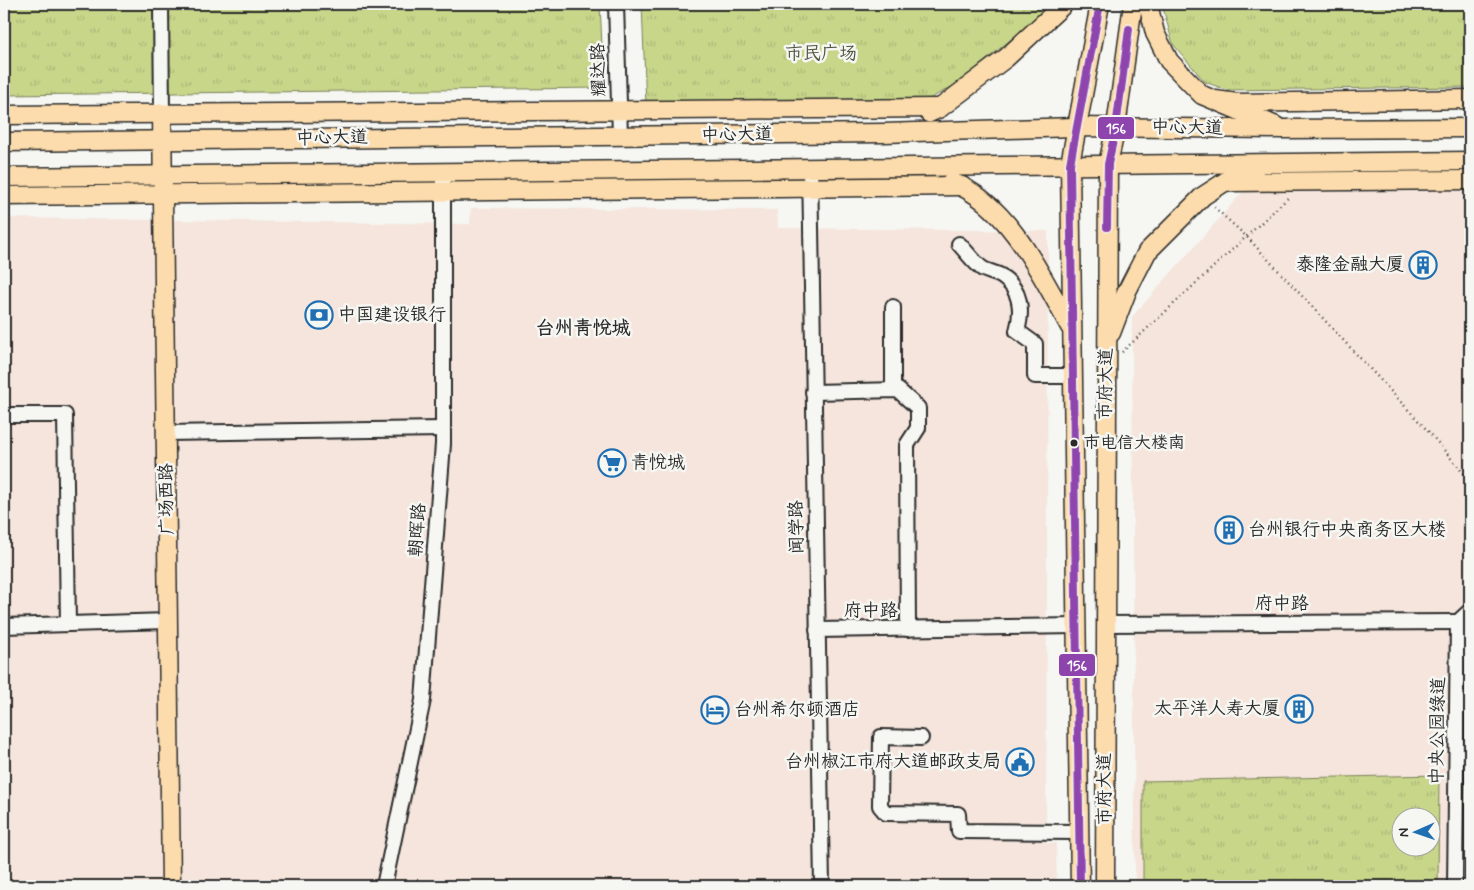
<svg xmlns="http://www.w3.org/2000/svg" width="1474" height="890" viewBox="0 0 1474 890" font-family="Mynerve,'LXGW WenKai TC',sans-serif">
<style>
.built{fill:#f5e5dc;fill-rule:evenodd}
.park{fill:url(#park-tufts);stroke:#7a805a;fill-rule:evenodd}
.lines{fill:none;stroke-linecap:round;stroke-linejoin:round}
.minor-casing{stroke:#2b2b2b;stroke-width:18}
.major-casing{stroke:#2b2b2b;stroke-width:21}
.path{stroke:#2b2b2b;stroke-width:2.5;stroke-dasharray:1 4;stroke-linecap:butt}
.minor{stroke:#f6f6f2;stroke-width:14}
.major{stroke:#fcdcac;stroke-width:18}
.bus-1-casing{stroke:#f6f6f2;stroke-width:11}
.bus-1{stroke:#8e44ad;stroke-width:8}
.bus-dot{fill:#2b2b2b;stroke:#f6f6f2;stroke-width:2}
.labels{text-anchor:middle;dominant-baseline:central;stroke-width:5;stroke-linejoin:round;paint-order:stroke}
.bus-label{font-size:17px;fill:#2b2b2b;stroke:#f6f6f2;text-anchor:start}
.park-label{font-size:18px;fill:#525643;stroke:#f6f6f2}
.street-label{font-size:18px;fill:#2b2b2b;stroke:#f6f6f2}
.poi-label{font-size:18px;fill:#2b2b2b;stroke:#f6f6f2;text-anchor:start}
.neighbourhood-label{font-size:19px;font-weight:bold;fill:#2b2b2b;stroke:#f6f6f2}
.line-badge{stroke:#f6f6f2;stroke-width:2}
.badge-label{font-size:14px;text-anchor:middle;font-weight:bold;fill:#fff}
</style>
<defs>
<pattern id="park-tufts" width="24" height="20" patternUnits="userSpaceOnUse" patternTransform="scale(1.25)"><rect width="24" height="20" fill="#c8d68a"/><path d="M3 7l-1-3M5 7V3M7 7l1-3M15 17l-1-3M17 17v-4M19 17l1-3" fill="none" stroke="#acb877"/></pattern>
</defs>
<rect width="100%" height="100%" fill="#f6f6f2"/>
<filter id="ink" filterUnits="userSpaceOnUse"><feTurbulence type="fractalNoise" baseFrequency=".02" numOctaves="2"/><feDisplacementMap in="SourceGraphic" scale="10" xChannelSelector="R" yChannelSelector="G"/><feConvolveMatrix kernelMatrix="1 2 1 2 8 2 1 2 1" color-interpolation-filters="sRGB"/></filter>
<g filter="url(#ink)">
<g class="built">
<path d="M1249,185h221v701h-335l-3,-569zM1402,818h30v30h-30z"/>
<path d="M471,208l306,2 1,18 270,3 -2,612h10l1,43h-1053v-668l466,6z"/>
</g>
<g class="park">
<path d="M4,4h596l4,84 -600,7z"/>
<path d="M642,4h412l-97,80 -37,20 -274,2z"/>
<path d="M1165,4h305v83l-243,3 -22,-8 -32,-38 -10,-36z"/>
<path d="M1439,775l-1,111h-295v-105zM1402,818h30v30h-30z"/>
</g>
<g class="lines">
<g class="minor-casing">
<g id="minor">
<path d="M161,4l1,109"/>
<path d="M616,4l4,132"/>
<path d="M810,167l12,719"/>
<path d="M959,244c7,7 16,20 24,25 6,3 13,4 18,7 20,13 22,34 16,55l18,13v32h38"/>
<path d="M893,390v-83"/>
<path d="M813,392l85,-2 20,18v20l-11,17 1,184"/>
<path d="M4,415h61l3,209"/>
<path d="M166,433l277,-4"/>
<path d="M1106,624l352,-2"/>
<path d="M4,626l164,-5"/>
<path d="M817,630l259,-4"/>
<path d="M921,738l-40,-1 -1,69 6,7 72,1 1,17 120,1"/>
<path d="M384,886l39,-186 20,-256v-272"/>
<path d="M1455,886l3,-264 12,-11"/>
</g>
</g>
<g class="major-casing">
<g id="major">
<path d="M1148,4l7,29 14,28 33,34 74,31"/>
<path d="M1215,100l22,3 233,-4"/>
<path d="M162,113l9,773"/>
<path d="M929,113l11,-5 66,-50 58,-54"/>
<path d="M4,115l936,-7"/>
<path d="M4,142l880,-9 191,-6 209,2 186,-1"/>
<path d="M4,177l1466,-16"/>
<path d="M951,182c57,20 92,96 119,145"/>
<path d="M1231,182l239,-2"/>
<path d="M4,196l958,-10"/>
<path d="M1111,333l16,-42 20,-39 56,-56 34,-22 19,-7"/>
<path d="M1080,886l-10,-722 30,-160"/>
<path d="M1105,886l3,-722 8,-37 17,-123"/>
</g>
</g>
<g class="path">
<path d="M1214,207l33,30 181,194 42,50"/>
<path d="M1122,352l168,-156"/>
</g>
<use href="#minor" class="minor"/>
<use href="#major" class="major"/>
<g class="bus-1-casing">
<g id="bus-1">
<path d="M1107,227l1,-63 8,-37 13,-98"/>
<path d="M1080,886l-10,-722 30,-160"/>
</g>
</g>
<use href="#bus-1" class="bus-1"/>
</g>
</g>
<defs>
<g id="building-ring" transform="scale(1.4375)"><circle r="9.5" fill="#f6f6f2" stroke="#1f6fb2" stroke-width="1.5"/><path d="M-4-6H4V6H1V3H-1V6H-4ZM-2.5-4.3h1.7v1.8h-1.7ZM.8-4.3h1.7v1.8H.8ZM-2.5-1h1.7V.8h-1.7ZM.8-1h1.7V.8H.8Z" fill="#1f6fb2"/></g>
<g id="bank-ring" transform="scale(1.4375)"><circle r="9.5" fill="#f6f6f2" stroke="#1f6fb2" stroke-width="1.5"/><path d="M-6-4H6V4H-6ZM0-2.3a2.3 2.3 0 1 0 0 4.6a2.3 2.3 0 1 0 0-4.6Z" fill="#1f6fb2"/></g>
<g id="supermarket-ring" transform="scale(1.4375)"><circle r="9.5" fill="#f6f6f2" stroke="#1f6fb2" stroke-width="1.5"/><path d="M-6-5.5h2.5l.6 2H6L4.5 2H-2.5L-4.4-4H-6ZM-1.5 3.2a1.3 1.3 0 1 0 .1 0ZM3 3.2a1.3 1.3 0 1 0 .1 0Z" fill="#1f6fb2"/></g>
<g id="hotel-ring" transform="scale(1.4375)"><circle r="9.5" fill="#f6f6f2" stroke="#1f6fb2" stroke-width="1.5"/><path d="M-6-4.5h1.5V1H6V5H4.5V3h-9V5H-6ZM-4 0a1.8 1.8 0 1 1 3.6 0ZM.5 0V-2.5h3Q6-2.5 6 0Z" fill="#1f6fb2"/></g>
<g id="civic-ring" transform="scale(1.4375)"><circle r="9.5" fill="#f6f6f2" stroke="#1f6fb2" stroke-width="1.5"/><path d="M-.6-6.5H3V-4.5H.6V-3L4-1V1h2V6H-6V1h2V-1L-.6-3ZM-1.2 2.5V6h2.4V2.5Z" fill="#1f6fb2"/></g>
</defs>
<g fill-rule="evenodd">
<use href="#building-ring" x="1423" y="265"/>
<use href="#bank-ring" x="319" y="315"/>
<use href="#supermarket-ring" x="612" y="463"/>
<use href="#building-ring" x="1229" y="530"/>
<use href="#building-ring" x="1299" y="709"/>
<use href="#hotel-ring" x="715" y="710"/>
<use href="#civic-ring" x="1020" y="762"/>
</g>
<circle class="bus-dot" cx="1074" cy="443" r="4.5"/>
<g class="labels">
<g class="bus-label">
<text x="1083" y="443">市电信大楼南</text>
</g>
<g class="park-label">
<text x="821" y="54">市民广场</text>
</g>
<g class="street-label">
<text transform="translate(599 70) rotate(-92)">耀达路</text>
<text transform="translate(1187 128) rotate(1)">中心大道</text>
<text transform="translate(737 135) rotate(-1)">中心大道</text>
<text transform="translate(332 138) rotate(-1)">中心大道</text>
<text transform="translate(1106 384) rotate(-89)">市府大道</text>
<text transform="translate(167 499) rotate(-91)">广场西路</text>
<text transform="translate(797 527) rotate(-91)">闻学路</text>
<text transform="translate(418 530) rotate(-86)">朝晖路</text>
<text x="1282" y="604">府中路</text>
<text x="871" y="611">府中路</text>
<text transform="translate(1438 731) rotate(-89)">中央公园绿道</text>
<text transform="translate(1105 789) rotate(-90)">市府大道</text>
</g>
<g class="poi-label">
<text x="1404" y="265" text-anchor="end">泰隆金融大厦</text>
<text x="338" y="315">中国建设银行</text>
<text x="631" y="463">青悦城</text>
<text x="1248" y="530">台州银行中央商务区大楼</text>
<text x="1280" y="709" text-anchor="end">太平洋人寿大厦</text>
<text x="734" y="710">台州希尔顿酒店</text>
<text x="1001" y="762" text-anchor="end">台州椒江市府大道邮政支局</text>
</g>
<g class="neighbourhood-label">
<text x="583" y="328">台州青悦城</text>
</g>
</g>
<g class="line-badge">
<rect x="1097" y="116" width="38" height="24" rx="5" fill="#8e44ad"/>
<rect x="1058" y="653" width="38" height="24" rx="5" fill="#8e44ad"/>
</g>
<g class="badge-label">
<text x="1116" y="133">156</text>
<text x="1077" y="670">156</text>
</g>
<rect width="1474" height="890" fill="none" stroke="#f6f6f2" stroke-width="20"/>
<rect x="10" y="10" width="1454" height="870" fill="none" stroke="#2b2b2b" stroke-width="2" filter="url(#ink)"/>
<g transform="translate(1416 832) rotate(268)"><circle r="24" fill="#f6f6f2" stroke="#a5a5a2"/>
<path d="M0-4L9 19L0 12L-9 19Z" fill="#1f6fb2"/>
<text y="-8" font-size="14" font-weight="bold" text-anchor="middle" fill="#2b2b2b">N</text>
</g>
</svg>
